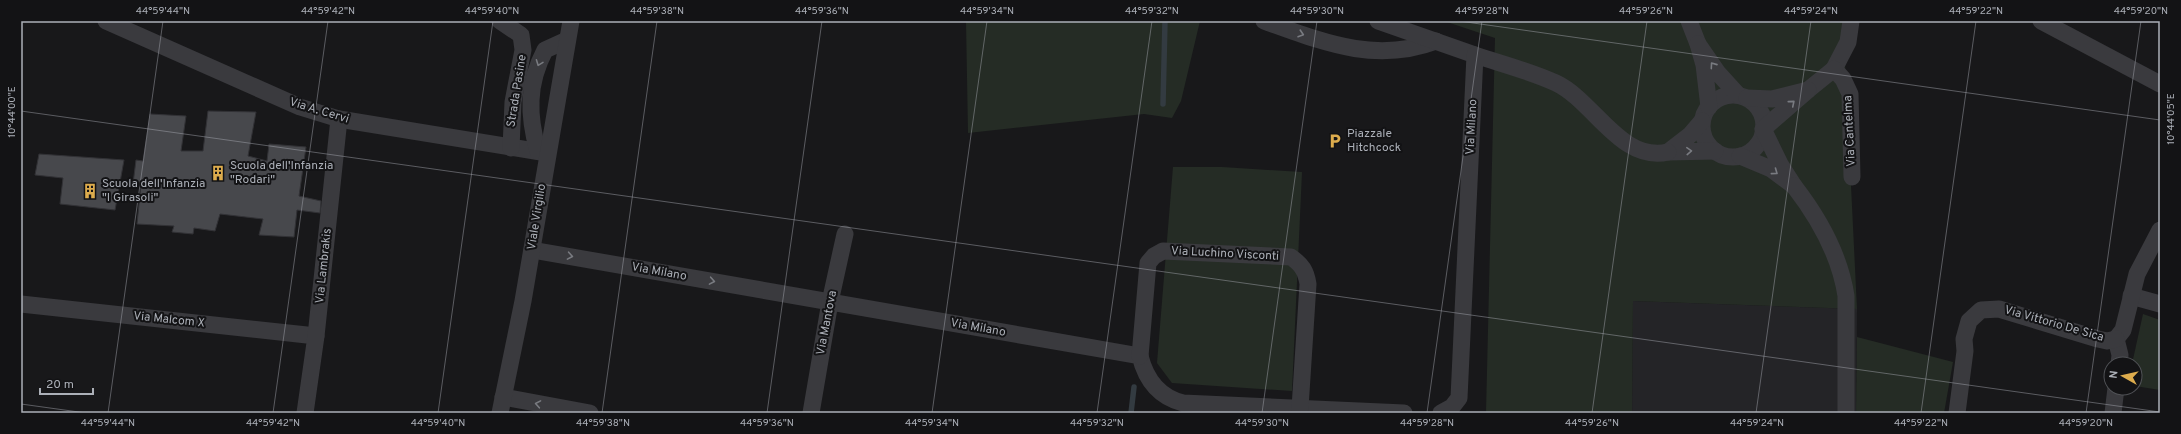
<svg xmlns="http://www.w3.org/2000/svg" width="2181" height="434" viewBox="0 0 2181 434" font-family="Overpass,sans-serif">
<style>
.built{fill:#242427}
.green{fill:#252c25}
.lines{fill:none;stroke-linecap:round;stroke-linejoin:round}
.stream{stroke:#333b41;stroke-width:5.5}
.building{fill:#47484c;stroke:#323236}
.minor{stroke:#3a3a3e;stroke-width:17}
.oneway{stroke:#797b81}
.ticks{fill:none;stroke:#acb0b8;stroke-width:1;stroke-opacity:0.45}
.labels{text-anchor:middle;dominant-baseline:central;stroke-width:4;stroke-linejoin:round;paint-order:stroke}
.street-label{font-size:12px;fill:#acb0b8;stroke:#131315}
.poi-label{font-size:12px;fill:#acb0b8;stroke:#131315;text-anchor:start}
.neatline{fill:none;stroke:#acb0b8;stroke-width:1.5}
.ticks-label{font-size:10px;text-anchor:middle;fill:#acb0b8}
</style>
<rect width="100%" height="100%" fill="#18181a"/>
<path class="built" d="M1633,301l224,8 -1,104h-224z"/>
<g class="green">
<path d="M966,21h234l-19,80 -9,17 -28,-4 -176,19z"/>
<path d="M1444,21h399l14,288 -224,-8 -1,112h-146l9,-375z"/>
<path d="M1173,167h49l80,5 -10,219 -120,-8 -15,-20z"/>
<path d="M2143,314l17,6v70l-25,-4v-22h-3z"/>
<path d="M1857,337l96,25 -9,51h-88z"/>
</g>
<g class="lines">
<g class="stream">
<path d="M1163,104l2,-83"/>
<path d="M1131,413l3,-26"/>
</g>
</g>
<g class="building">
<path d="M208,111l48,1 -8,44 19,5 2,-17 37,3 -7,49 22,5 -1,12 -23,-3 -3,27 -35,-2 4,-16 -43,-5 -5,17 -21,-3 -1,6 -21,-2 2,-6 -37,-2 4,-39 -8,-1 3,-24 7,1 7,-47 36,2 -5,35h22z"/>
<path d="M39,154l85,6 -9,50 -55,-6 3,-26 -28,-3z"/>
</g>
<g class="lines">
<g class="minor">
<path d="M106,21l194,86 39,12 208,34"/>
<path d="M500,21l21,14 2,15 -10,52 -2,46"/>
<path d="M1264,21c59,21 111,43 172,20"/>
<path d="M1378,21l97,34"/>
<path d="M1689,21l9,23"/>
<path d="M1851,21l-3,21 -14,27 9,10 7,15 2,83"/>
<path d="M2041,21l119,63"/>
<path d="M1808,90l26,-21"/>
<circle cx="1733" cy="126" r="31"/>
<path d="M1709,107l-5,-42 -6,-21 20,29 20,22"/>
<path d="M1702,121l-12,14 -22,17 47,-1"/>
<path d="M538,151c-10,-35 -11,-67 7,-101l22,-10"/>
<path d="M1740,156l31,13 23,17 -14,-22 -17,-35 45,-39 -36,9 -25,-1"/>
<path d="M1794,186c24,31 46,70 52,110v117"/>
<path d="M532,250l608,106c6,24 19,41 43,47l221,10"/>
<path d="M2131,296l29,8"/>
<path d="M21,304l295,32"/>
<path d="M1140,356l8,-93 6,-7 9,-5 128,6c11,8 15,14 17,27l-8,124"/>
<path d="M2119,364l1,-9 -4,-16 7,-9 14,-56 23,-44"/>
<path d="M503,397l87,16"/>
<path d="M305,413l11,-77 23,-217"/>
<path d="M500,413l23,-112 48,-280"/>
<path d="M811,413l19,-111 15,-68"/>
<path d="M1441,413l11,-6 7,-9 16,-343c27,9 55,16 81,28 38,18 65,80 112,69"/>
<path d="M1957,413l8,-62 -1,-12 5,-18 12,-11 18,-1 99,30 9,2 9,-2"/>
<path d="M2113,413l3,-25"/>
</g>
</g>
<defs><path id="oneway-chevron" d="M-2-3.5L2.5 0L-2 3.5" fill="none" stroke-width="1.6" stroke-linecap="round" stroke-linejoin="round"/></defs>
<g class="oneway">
<use href="#oneway-chevron" transform="translate(1301 34) rotate(18)"/>
<use href="#oneway-chevron" transform="translate(539 63) rotate(111)"/>
<use href="#oneway-chevron" transform="translate(1713 65) rotate(-125)"/>
<use href="#oneway-chevron" transform="translate(1792 103) rotate(-40)"/>
<use href="#oneway-chevron" transform="translate(1689 151) rotate(-3)"/>
<use href="#oneway-chevron" transform="translate(1775 172) rotate(36)"/>
<use href="#oneway-chevron" transform="translate(570 256) rotate(10)"/>
<use href="#oneway-chevron" transform="translate(712 281) rotate(10)"/>
<use href="#oneway-chevron" transform="translate(538 404) rotate(-170)"/>
</g>
<path class="ticks" d="M1459,21l701,99M21,111l2139,301M21,404l65,9M108,413l55,-392M273,413l55,-392M438,413l55,-392M602,413l55,-392M767,413l55,-392M932,413l55,-392M1097,413l55,-392M1262,413l55,-392M1427,413l55,-392M1592,413l55,-392M1756,413l55,-392M1921,413l55,-392M2086,413l55,-392"/>
<defs>
<g id="parking-bare" transform="scale(1.2)"><path d="M-3.5-5.5H1a3.5 3.5 0 0 1 0 7H-1V5.5H-3.5ZM-1-3.4V-.6H.8a1.4 1.4 0 0 0 0-2.8Z" fill="#ddac4d" stroke="#131315" stroke-width="2.5" paint-order="stroke"/></g>
<g id="building-bare" transform="scale(1.2)"><path d="M-4-6H4V6H1V3H-1V6H-4ZM-2.5-4.3h1.7v1.8h-1.7ZM.8-4.3h1.7v1.8H.8ZM-2.5-1h1.7V.8h-1.7ZM.8-1h1.7V.8H.8Z" fill="#ddac4d" stroke="#131315" stroke-width="2.5" paint-order="stroke"/></g>
</defs>
<g fill-rule="evenodd">
<use href="#parking-bare" x="1335" y="141"/>
<use href="#building-bare" x="218" y="173"/>
<use href="#building-bare" x="90" y="191"/>
</g>
<g class="labels">
<g class="street-label">
<text transform="translate(517 91) rotate(-81)">Strada Pasine</text>
<text transform="translate(319 111) rotate(17)">Via A. Cervi</text>
<text transform="translate(1472 127) rotate(-87)">Via Milano</text>
<text transform="translate(1850 131) rotate(-93)">Via Cantelma</text>
<text transform="translate(537 217) rotate(-81)">Viale Virgilio</text>
<text transform="translate(1225 254) rotate(3)">Via Luchino Visconti</text>
<text transform="translate(324 266) rotate(-84)">Via Lambrakis</text>
<text transform="translate(659 272) rotate(10)">Via Milano</text>
<text transform="translate(169 320) rotate(6)">Via Malcom X</text>
<text transform="translate(827 323) rotate(-79)">Via Mantova</text>
<text transform="translate(2054 324) rotate(16)">Via Vittorio De Sica</text>
<text transform="translate(978 328) rotate(10)">Via Milano</text>
</g>
<g class="poi-label">
<text x="1347" y="134">Piazzale<tspan x="1347" dy="14">Hitchcock</tspan></text>
<text x="230" y="166">Scuola dell'Infanzia<tspan x="230" dy="14">"Rodari"</tspan></text>
<text x="102" y="184">Scuola dell'Infanzia<tspan x="102" dy="14">"I Girasoli"</tspan></text>
</g>
</g>
<rect width="2181" height="434" fill="none" stroke="#131315" stroke-width="44"/>
<g transform="translate(2123 376) rotate(278)"><circle r="19" fill="#131315" stroke="#505256"/>
<path d="M0-3L7 15L0 10L-7 15Z" fill="#ddac4d"/>
<text y="-6" font-size="11" font-weight="bold" text-anchor="middle" fill="#acb0b8">N</text>
</g>
<path d="M40 388v6h53v-6" fill="none" stroke="#acb0b8" stroke-width="2"/>
<text x="46" y="388" font-size="12" fill="#acb0b8" stroke="#131315" stroke-width="3" paint-order="stroke">20 m</text>
<rect x="22" y="22" width="2137" height="390" class="neatline"/>
<g class="ticks-label">
<text x="163" y="14">44°59'44"N</text>
<text x="328" y="14">44°59'42"N</text>
<text x="492" y="14">44°59'40"N</text>
<text x="657" y="14">44°59'38"N</text>
<text x="822" y="14">44°59'36"N</text>
<text x="987" y="14">44°59'34"N</text>
<text x="1152" y="14">44°59'32"N</text>
<text x="1317" y="14">44°59'30"N</text>
<text x="1482" y="14">44°59'28"N</text>
<text x="1646" y="14">44°59'26"N</text>
<text x="1811" y="14">44°59'24"N</text>
<text x="1976" y="14">44°59'22"N</text>
<text x="2141" y="14">44°59'20"N</text>
<text transform="translate(11 112) rotate(-90)" y="4">10°44'00"E</text>
<text transform="translate(2170 119) rotate(-90)" y="4">10°44'05"E</text>
<text x="108" y="426">44°59'44"N</text>
<text x="273" y="426">44°59'42"N</text>
<text x="438" y="426">44°59'40"N</text>
<text x="603" y="426">44°59'38"N</text>
<text x="767" y="426">44°59'36"N</text>
<text x="932" y="426">44°59'34"N</text>
<text x="1097" y="426">44°59'32"N</text>
<text x="1262" y="426">44°59'30"N</text>
<text x="1427" y="426">44°59'28"N</text>
<text x="1592" y="426">44°59'26"N</text>
<text x="1757" y="426">44°59'24"N</text>
<text x="1921" y="426">44°59'22"N</text>
<text x="2086" y="426">44°59'20"N</text>
</g>
</svg>
